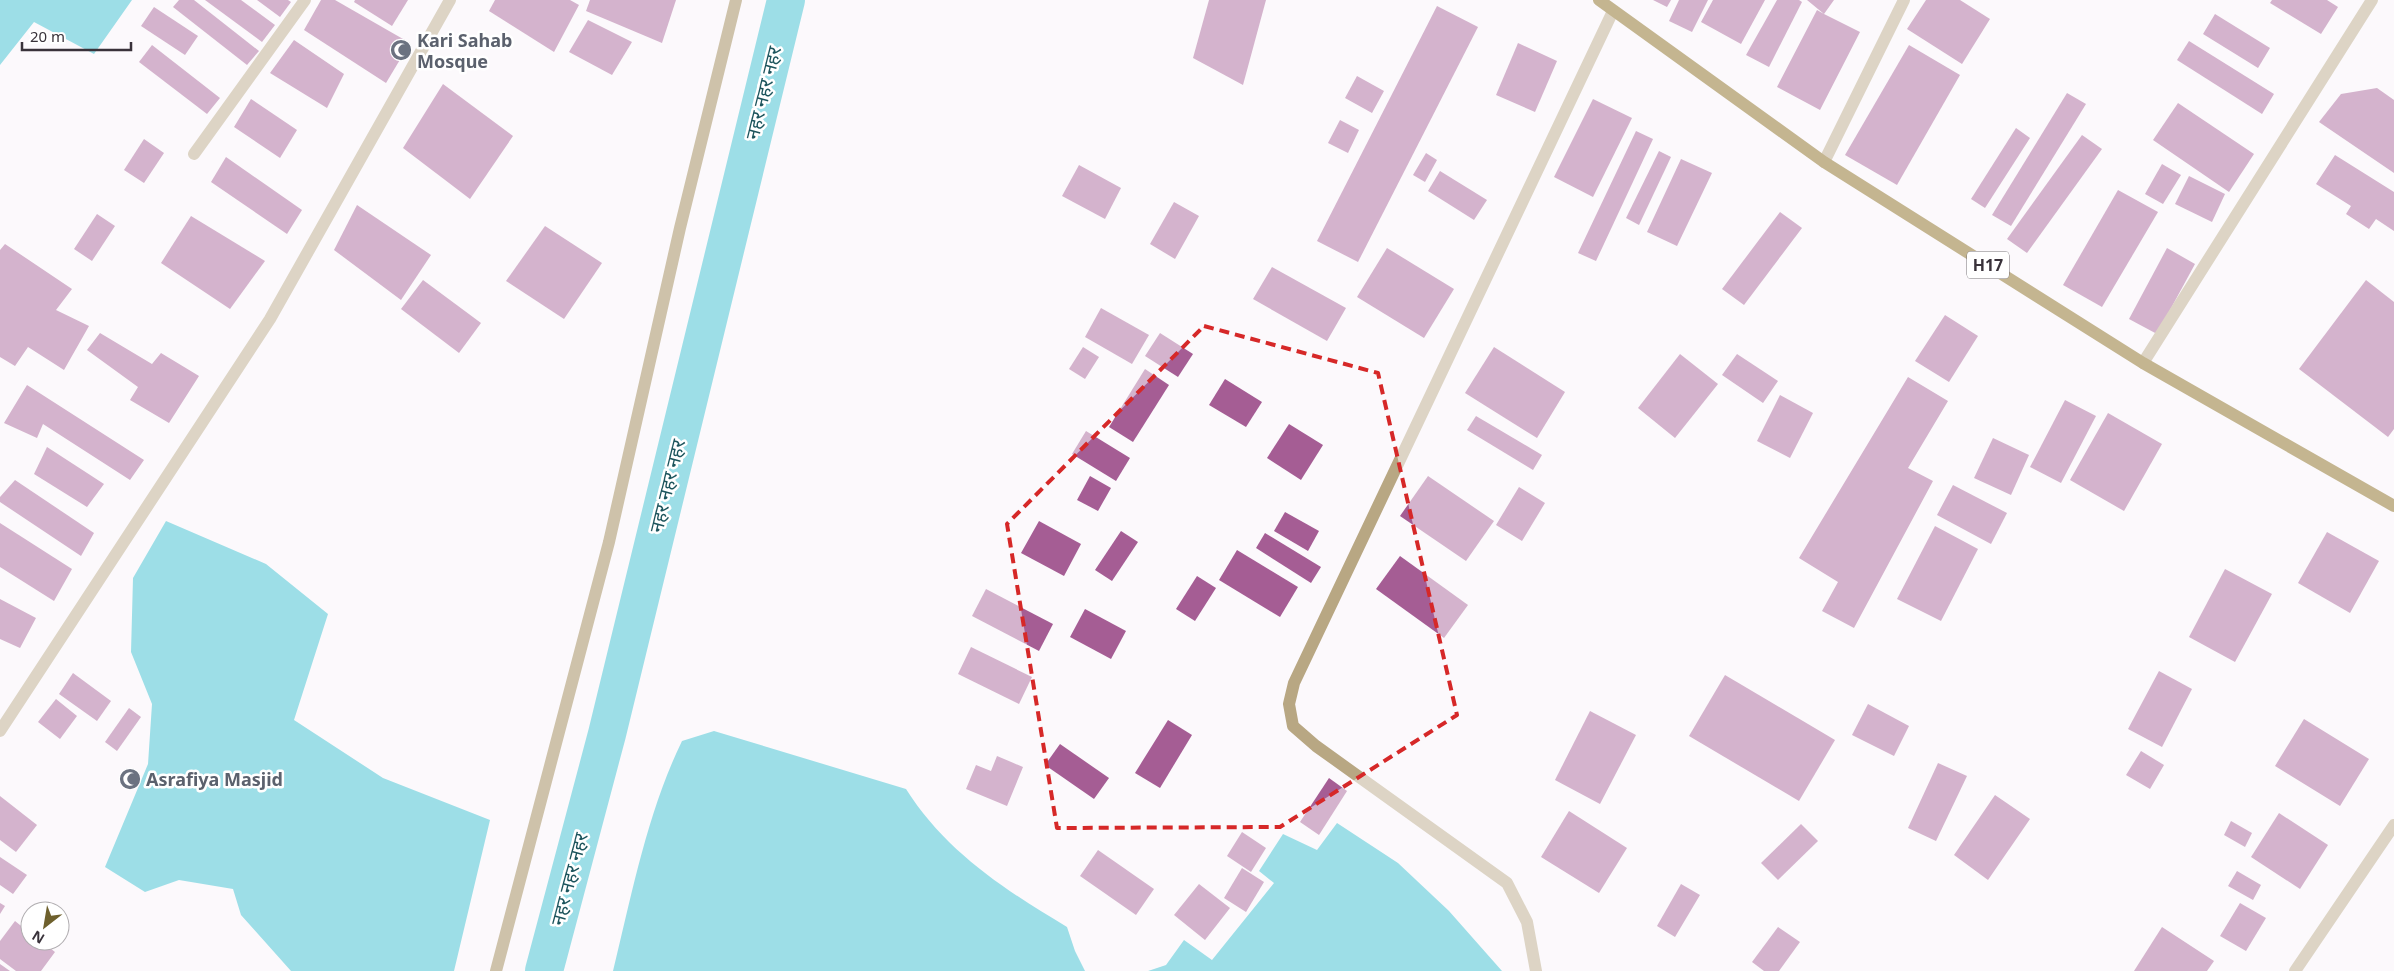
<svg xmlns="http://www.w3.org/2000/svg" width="2394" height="971" viewBox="0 0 2394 971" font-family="'Noto Sans','Noto Sans Devanagari',sans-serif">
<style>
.water{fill:#2cbdcf}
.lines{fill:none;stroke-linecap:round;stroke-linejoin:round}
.canal{stroke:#2cbdcf;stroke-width:38}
.building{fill:#a55d94}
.minor{stroke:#b8a783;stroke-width:12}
.secondary{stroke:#977f48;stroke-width:12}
.primary{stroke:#80620f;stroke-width:12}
.marked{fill:none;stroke:#d62828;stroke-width:4;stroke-dasharray:10 6;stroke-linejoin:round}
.labels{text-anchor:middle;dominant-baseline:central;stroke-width:5;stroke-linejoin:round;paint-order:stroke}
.shield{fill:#fff;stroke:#747075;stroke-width:1}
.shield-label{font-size:16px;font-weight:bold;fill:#39323a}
.worship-label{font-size:18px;font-weight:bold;fill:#5b616d;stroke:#fff;text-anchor:start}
.water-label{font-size:19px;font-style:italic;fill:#1c545c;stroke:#fff}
</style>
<rect width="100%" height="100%" fill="#fcf9fc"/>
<g class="water">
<path d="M0,0h132l-38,54 -60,-32 -34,43z"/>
<path d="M166,521l100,43 62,50 -34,106 89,58 107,42 -36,151h-163l-50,-56 -8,-26 -54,-9 -34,12 -40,-25 43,-103 4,-60 -21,-52 2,-74z"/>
<path d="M714,731l192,58c39,62 99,101 161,138l8,24 10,20h-472c19,-77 34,-158 69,-230z"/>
<path d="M1337,823l61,40 51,48 53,60h-354l18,-6 18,-25 28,20 62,-77 -15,-12 24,-37 34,16z"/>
</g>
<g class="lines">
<path class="canal" d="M544,971l63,-237 179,-734"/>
</g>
<g class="building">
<path d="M179,0h15l65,51 -12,14 -74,-58z"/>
<path d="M205,0h36l34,25 -13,17z"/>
<path d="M257,0h31l3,2 -11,15z"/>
<path d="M321,0h14l75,43 -24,40 -82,-53z"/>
<path d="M355,0h53l-16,26 -38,-24z"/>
<path d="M495,0h75l9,5 -25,47 -65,-41z"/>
<path d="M590,0h86l-14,43 -76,-32z"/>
<path d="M1209,0h57l-23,85 -50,-27z"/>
<path d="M1653,0h18l-4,7z"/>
<path d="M1679,0h29l-16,32 -23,-11z"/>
<path d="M1713,0h52l-24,44 -40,-22z"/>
<path d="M1777,0h22l3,2 -33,65 -23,-12z"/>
<path d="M1807,0h27l-10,14 36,18 -40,78 -43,-23 40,-77 7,4z"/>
<path d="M1926,0h34l30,19 -28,45 -55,-35z"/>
<path d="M2272,0h55l11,7 -17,27 -51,-31z"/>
<path d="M1437,6l41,21 -120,235 -41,-21z"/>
<path d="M154,7l44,29 -13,19 -44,-29z"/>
<path d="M2215,14l55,34 -12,20 -55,-34z"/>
<path d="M588,20l44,22 -20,33 -43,-23z"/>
<path d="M294,40l50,34 -17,34 -57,-35z"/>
<path d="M2189,41l85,53 -12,20 -85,-54z"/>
<path d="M1518,43l39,18 -22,51 -39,-17z"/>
<path d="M152,45l68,53 -13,16 -68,-52z"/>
<path d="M1909,45l51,30 -63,110 -52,-30z"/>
<path d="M1357,76l27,15 -12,22 -27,-15z"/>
<path d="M443,84l70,52 -43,63 -67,-51z"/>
<path d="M2377,88l17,12v73l-75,-51 22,-28z"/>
<path d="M2067,93l19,11 -75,122 -19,-11z"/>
<path d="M251,99l46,31 -17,28 -46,-31z"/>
<path d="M1593,99l39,19 -39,79 -39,-20z"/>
<path d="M2178,103l76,51 -25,38 -76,-52z"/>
<path d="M1340,120l19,10 -11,23 -20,-10z"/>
<path d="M2016,128l14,10 -45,70 -14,-9z"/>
<path d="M1636,131l17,8 -57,122 -18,-8z"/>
<path d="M2082,135l20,14 -75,104 -20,-14z"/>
<path d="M144,139l20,14 -20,30 -20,-13z"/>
<path d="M1659,151l12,6 -32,68 -13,-7z"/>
<path d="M1426,153l11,7 -12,22 -12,-7z"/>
<path d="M2335,155l59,37v39l-18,-12 -7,10 -23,-15 5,-8 -35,-22z"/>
<path d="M226,157l76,53 -15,24 -76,-52z"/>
<path d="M1681,159l31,14 -35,73 -30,-14z"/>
<path d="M2162,164l19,11 -18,29 -18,-10z"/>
<path d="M1079,165l42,23 -16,31 -43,-23z"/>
<path d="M1440,171l47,29 -13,20 -46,-29z"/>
<path d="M2189,176l36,18 -13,28 -37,-18z"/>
<path d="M2118,190l40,22 -56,95 -39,-22z"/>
<path d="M1174,202l25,14 -24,43 -25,-15z"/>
<path d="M357,205l74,50 -30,45 -67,-50z"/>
<path d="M1780,212l22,16 -58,77 -22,-16z"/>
<path d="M97,214l18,12 -23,35 -18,-12z"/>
<path d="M191,216l74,45 -35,48 -69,-46z"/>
<path d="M545,226l57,37 -38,56 -58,-38z"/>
<path d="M5,244l67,45 -16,21 33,16 -25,44 -36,-23 -13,19 -15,-9v-107z"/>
<path d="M1387,248l67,41 -30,49 -67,-41z"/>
<path d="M2167,248l28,16 -38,70 -28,-15z"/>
<path d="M1272,267l74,41 -19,33 -74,-42z"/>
<path d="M423,280l58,43 -22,30 -58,-44z"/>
<path d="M2366,280l28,22v127l-6,8 -89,-68z"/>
<path d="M1101,308l48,27 -17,29 -47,-27z"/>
<path d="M1945,315l33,21 -29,46 -34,-21z"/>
<path d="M100,333l52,31 9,-11 38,23 -30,47 -39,-23 8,-13 -51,-37z"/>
<path d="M1160,333l33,21 -15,23 -33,-21z"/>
<path d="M1083,347l16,10 -14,22 -16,-10z"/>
<path d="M1494,347l71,45 -28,46 -72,-45z"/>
<path d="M1680,354l38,30 -43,54 -37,-30z"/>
<path d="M1737,354l41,27 -15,22 -41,-28z"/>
<path d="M1145,369l24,16 -36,57 -24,-15z"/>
<path d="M1908,377l40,24 -40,67 25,13 -79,147 -32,-17 16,-29 -39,-24z"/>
<path d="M1225,379l37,23 -16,25 -37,-22z"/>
<path d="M27,385l117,75 -14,20 -87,-56 -6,14 -33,-15z"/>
<path d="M1780,395l33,18 -23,45 -33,-17z"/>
<path d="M2065,400l31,16 -35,67 -31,-16z"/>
<path d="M2108,413l54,31 -38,67 -54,-31z"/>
<path d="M1476,416l66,39 -9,15 -66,-40z"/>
<path d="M1289,424l34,21 -22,35 -34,-22z"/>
<path d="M1086,431l44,27 -14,23 -44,-27z"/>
<path d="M1993,438l36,17 -18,40 -37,-17z"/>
<path d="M47,447l57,37 -17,23 -53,-33z"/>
<path d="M1090,476l21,12 -13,23 -21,-11z"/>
<path d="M1428,476l66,45 -28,40 -66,-45z"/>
<path d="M15,480l79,53 -13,23 -81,-54v-5z"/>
<path d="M1953,485l54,28 -16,31 -54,-29z"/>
<path d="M1519,487l26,16 -23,38 -26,-16z"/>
<path d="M1285,512l34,19 -11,20 -34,-20z"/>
<path d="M1039,521l42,23 -17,32 -43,-23z"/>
<path d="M0,523l72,46 -18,32 -54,-34z"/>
<path d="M1935,526l43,23 -37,72 -44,-22z"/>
<path d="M1121,531l17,11 -26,39 -17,-11z"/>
<path d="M2327,532l52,29 -29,52 -52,-30z"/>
<path d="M1265,533l56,34 -10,16 -55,-35z"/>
<path d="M1237,550l61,37 -18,30 -61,-37z"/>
<path d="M1400,556l68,49 -24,33 -68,-49z"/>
<path d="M2225,569l47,25 -37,68 -46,-25z"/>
<path d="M1197,576l19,12 -21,33 -19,-12z"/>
<path d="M986,589l67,35 -14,27 -67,-35z"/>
<path d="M0,599l36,19 -16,30 -20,-9z"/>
<path d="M1085,609l41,22 -15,28 -41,-22z"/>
<path d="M971,647l61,30 -13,27 -61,-30z"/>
<path d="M2159,671l33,18 -30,58 -34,-18z"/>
<path d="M73,673l38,28 -14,20 -38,-27z"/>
<path d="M1725,675l110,65 -36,61 -110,-65z"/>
<path d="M56,699l21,17 -17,23 -22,-17z"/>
<path d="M1868,704l41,22 -15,30 -42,-21z"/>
<path d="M129,708l12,9 -24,34 -12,-9z"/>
<path d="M1590,711l46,24 -36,69 -45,-24z"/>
<path d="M2304,719l65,40 -29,47 -65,-40z"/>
<path d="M1168,720l24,15 -32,53 -25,-15z"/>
<path d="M1060,744l49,34 -15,21 -49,-34z"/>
<path d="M2141,751l23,14 -14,24 -24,-14z"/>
<path d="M997,756l26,11 -16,39 -41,-17 10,-24 15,6z"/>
<path d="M1938,763l29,13 -31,65 -28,-13z"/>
<path d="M1329,778l18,13 -28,44 -19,-13z"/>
<path d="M1995,795l35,24 -42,61 -34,-25z"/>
<path d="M0,796l37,29 -21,27 -16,-12z"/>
<path d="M1569,811l58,37 -28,45 -58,-36z"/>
<path d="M2279,813l49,32 -28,44 -49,-32z"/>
<path d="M2231,821l21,12 -7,14 -21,-12z"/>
<path d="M1801,824l17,17 -40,39 -17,-17z"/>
<path d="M1242,832l24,16 -15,24 -24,-16z"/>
<path d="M1098,850l56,39 -18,26 -56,-39z"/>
<path d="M0,857l27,18 -14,19 -13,-9z"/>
<path d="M1242,868l22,14 -18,30 -22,-14z"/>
<path d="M2237,871l24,14 -8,15 -25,-14z"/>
<path d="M1199,884l31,24 -25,32 -31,-25z"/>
<path d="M1681,884l19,11 -25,42 -18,-11z"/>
<path d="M0,903l5,3 -5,8z"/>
<path d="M2240,903l26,15 -20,33 -26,-15z"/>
<path d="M15,921l15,12v8h11l14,11 -14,19h-25l-16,-12v-18z"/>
<path d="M1778,927l22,15 -21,29h-15l-12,-9z"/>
<path d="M2162,927l52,34 -7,10h-73z"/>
<path d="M0,964l10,7h-10z"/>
</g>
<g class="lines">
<g class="minor">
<path d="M194,154l111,-154"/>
<path d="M1824,162l80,-162"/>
<path d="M2143,363l229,-363"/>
<path d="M0,731l270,-412 180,-319"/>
<path d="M1536,971l-9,-49 -20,-39 -191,-137 -23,-20 -4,-22 5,-21 319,-672"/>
<path d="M2295,971l99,-146"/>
</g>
<path class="secondary" d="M496,971l113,-429 71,-314 56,-228"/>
<path class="primary" d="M1599,0l225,162 319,201 251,143"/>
</g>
<path d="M0 0H2394V971H0ZM1204,326l174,47 79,342 -177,112 -223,1 -50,-304z" fill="#fcf9fc" fill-opacity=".55" fill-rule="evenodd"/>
<path class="marked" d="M1204,326l174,47 79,342 -177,112 -223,1 -50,-304z"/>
<defs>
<g id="mosque-disc" transform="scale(1.125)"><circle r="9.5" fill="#6b7280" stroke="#fff"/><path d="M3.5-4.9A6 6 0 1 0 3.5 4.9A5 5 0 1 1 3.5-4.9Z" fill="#fff"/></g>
</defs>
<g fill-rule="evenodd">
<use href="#mosque-disc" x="401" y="50"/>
<use href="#mosque-disc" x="130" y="779"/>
</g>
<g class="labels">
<rect class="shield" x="1967" y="251.5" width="42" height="27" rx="4"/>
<g class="shield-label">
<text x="1988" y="265">H17</text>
</g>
<g class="worship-label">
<text x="417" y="40">Kari Sahab<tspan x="417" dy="21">Mosque</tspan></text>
<text x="146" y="779">Asrafiya Masjid</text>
</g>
<g class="water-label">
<text transform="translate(763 93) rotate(-76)">नहर नहर नहर</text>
<text transform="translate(667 486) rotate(-76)">नहर नहर नहर</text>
<text transform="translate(569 879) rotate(-75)">नहर नहर नहर</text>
</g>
</g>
<g transform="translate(45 926) rotate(211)"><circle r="24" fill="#ffffff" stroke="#b0adb0"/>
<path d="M0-4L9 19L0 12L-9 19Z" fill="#6e602d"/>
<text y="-8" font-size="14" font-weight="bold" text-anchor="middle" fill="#39323a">N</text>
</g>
<path d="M22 42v8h109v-8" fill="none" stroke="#39323a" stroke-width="2.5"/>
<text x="30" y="42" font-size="15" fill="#39323a" stroke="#ffffff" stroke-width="4" paint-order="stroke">20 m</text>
</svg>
